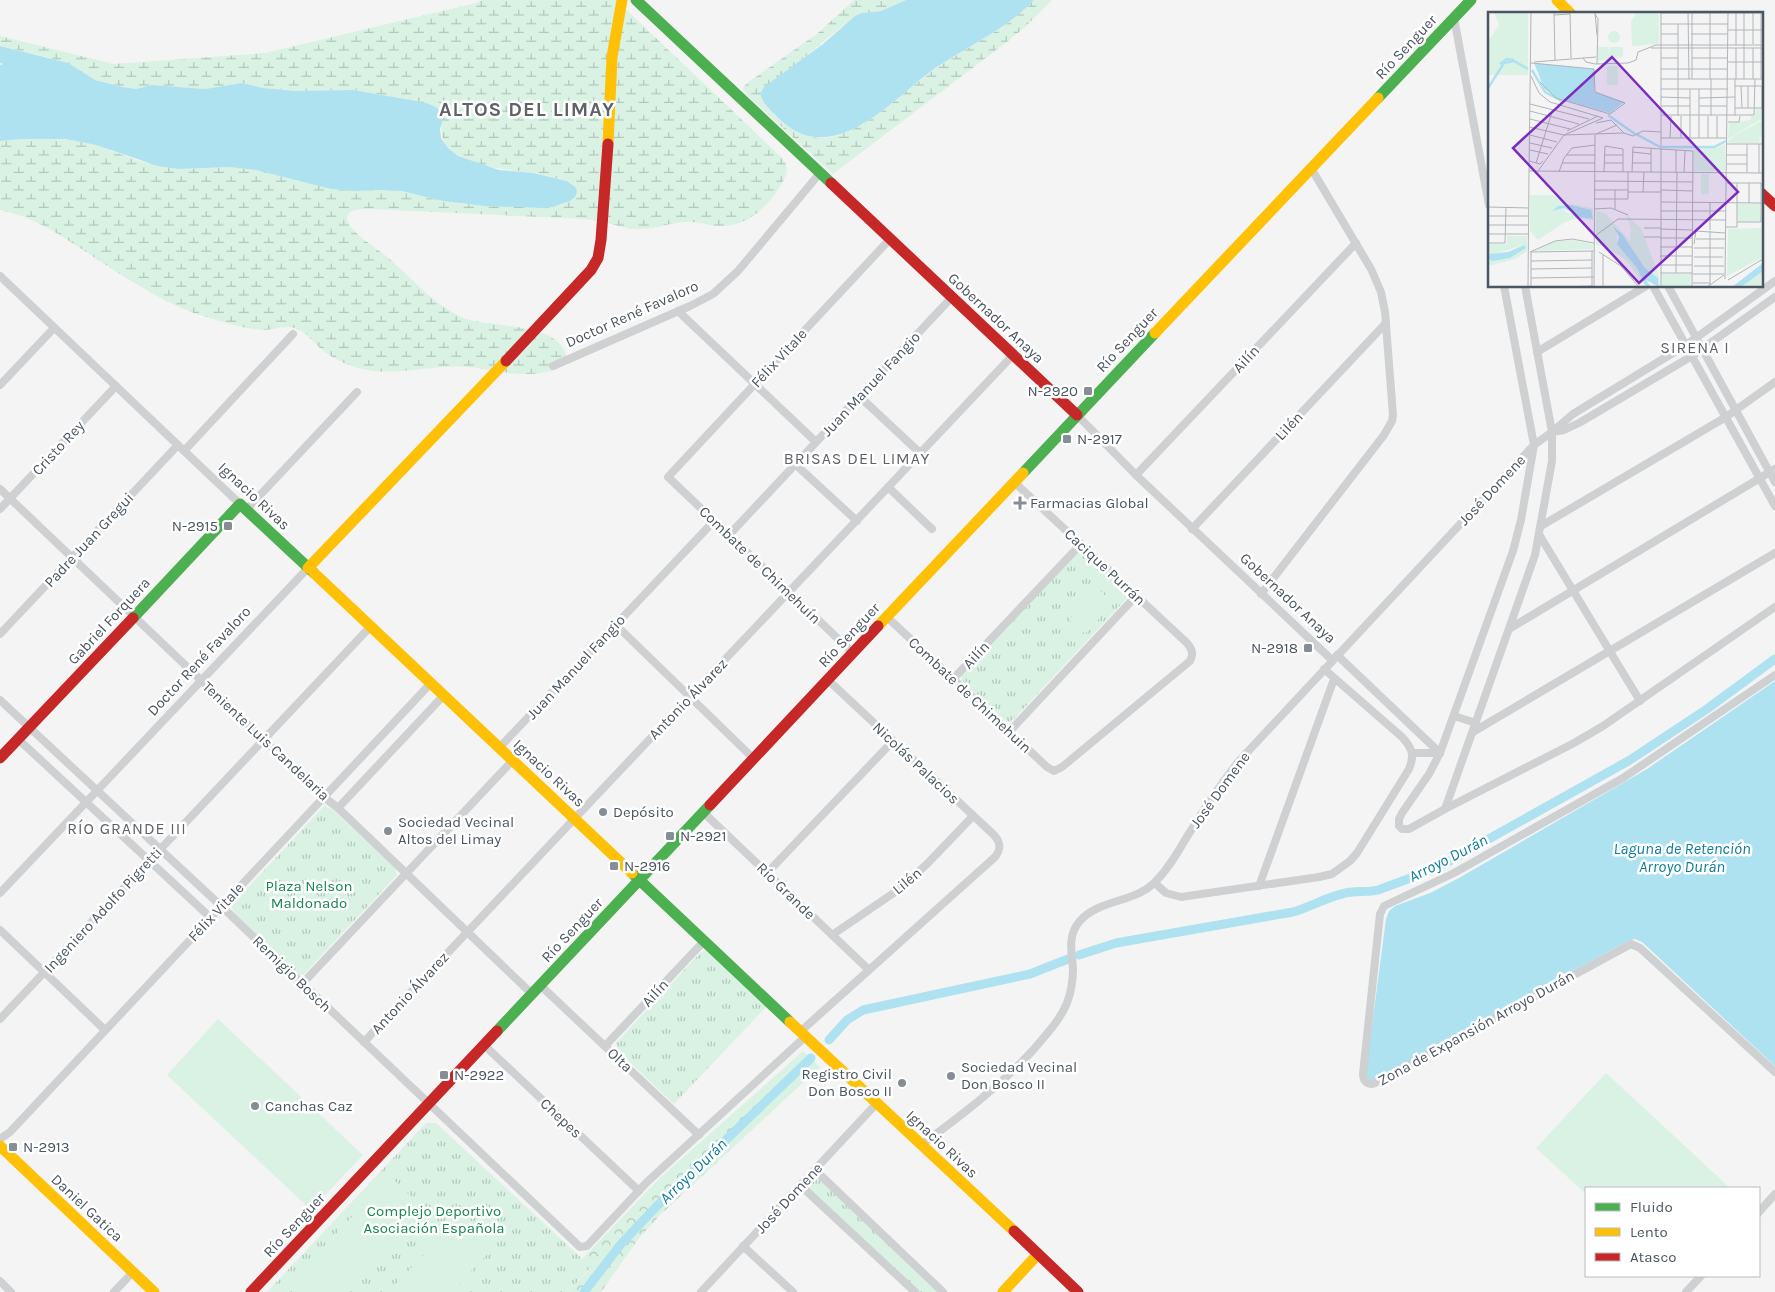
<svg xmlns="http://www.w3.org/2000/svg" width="1775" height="1292" viewBox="0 0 1775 1292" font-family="Karla,sans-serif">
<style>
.forest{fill:url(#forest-crowns)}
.wetland{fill:url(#wetland-marsh)}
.park{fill:url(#park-tufts)}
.pitch{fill:#d9f2e3}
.water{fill:#aee2f0}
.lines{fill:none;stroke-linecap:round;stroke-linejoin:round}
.canal{stroke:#aee2f0;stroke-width:9}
.street{stroke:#ced0d2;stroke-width:8}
.fast{stroke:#4caf50;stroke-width:11}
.slow{stroke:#ffc107;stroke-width:11}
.jam{stroke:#c62828;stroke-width:11}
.poi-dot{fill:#868d94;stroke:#fff;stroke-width:2}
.labels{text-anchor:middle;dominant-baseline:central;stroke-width:5;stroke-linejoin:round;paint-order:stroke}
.street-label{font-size:15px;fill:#4a5661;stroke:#fff}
.poi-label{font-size:15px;fill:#4a5661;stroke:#fff;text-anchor:start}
.park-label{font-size:15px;fill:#17864f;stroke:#fff}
.neighbourhood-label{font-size:16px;letter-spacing:1px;fill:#5f6368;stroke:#fff}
.water-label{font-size:16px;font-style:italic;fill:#0c7c9b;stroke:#fff}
.district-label{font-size:20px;font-weight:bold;letter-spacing:1px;fill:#5f6368;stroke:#fff}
.inset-river{fill:none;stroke:#aee2f0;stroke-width:2.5}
.inset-road{fill:none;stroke:#b0b5b9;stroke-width:1}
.view{fill:#7b2cbf;fill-opacity:0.15;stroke:#7b2cbf;stroke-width:2.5}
.inset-edge{fill:none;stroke:#4a5661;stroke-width:2.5}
</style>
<defs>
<pattern id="forest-crowns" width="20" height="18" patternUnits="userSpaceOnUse" patternTransform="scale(1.25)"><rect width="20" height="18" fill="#d9f2e3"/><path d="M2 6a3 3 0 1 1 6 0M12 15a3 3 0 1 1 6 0" fill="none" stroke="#b2c7bb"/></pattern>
<pattern id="wetland-marsh" width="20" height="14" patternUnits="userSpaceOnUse" patternTransform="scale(1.25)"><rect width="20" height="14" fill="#d9f2e3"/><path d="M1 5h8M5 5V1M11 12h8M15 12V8" fill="none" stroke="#b2c7bb"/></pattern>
<pattern id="park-tufts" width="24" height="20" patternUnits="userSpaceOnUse" patternTransform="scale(1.25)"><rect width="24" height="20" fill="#d9f2e3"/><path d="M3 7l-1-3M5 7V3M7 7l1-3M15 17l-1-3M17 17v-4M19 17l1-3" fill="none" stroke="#b2c7bb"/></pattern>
</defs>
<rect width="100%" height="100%" fill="#f4f4f4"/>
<path class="forest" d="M803,1051l17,16 -160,148 -23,26 -36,51h-33l23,-24 -9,-9 78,-81z"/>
<g class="wetland">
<path d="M481,0h135l166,158c9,11 4,19 -3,30 -12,20 -34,39 -59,38 -10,0 -20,-4 -30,-4 -17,-1 -35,8 -53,7 -8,0 -14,-2 -22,-4 -10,-3 -20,-5 -30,-6l-214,-10c-8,0 -30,-1 -22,15 6,11 26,23 37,32 24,20 44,45 73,60 28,14 106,3 108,45 -21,23 -71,9 -98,6 -32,-3 -64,7 -94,4 -20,-2 -40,-10 -55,-23 -8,-6 -13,-16 -23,-19 -11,-5 -22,1 -33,1 -23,-1 -48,-10 -70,-17 -54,-20 -100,-59 -150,-87l-19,-9 -25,-7v-69l21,-2h45l30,6 43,16 40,8 50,-2 27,3 75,19 23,2 27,-1 21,1 41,10 21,3 77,4 20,-3 9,-4 1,-18 -4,-2c-11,-3 -23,-6 -34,-8 -29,-4 -103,-8 -90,-53l-26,-19 -64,-11 -58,1 -32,-3 -21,-5 -37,6 -53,-4 -16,4 -14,-2 -27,-7 -44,-22 -51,-12v-10l114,28 151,-11 211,-50z"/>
<path d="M854,0h52l-25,11 -19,2 -16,10 -86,71c5,15 20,28 34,34 7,3 17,9 25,10 40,2 87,-50 119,-71 33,-22 68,-38 96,-67h18l-27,27 -17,14 -175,133 -86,-79 -4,-6 1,-3 6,-5 68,-48z"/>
</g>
<g class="park">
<path d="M1081,551l4,1 42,40v6l-113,121 -5,3 -3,-1 -42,-38 -3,-6 1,-3 115,-121z"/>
<path d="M324,806l8,3 63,59 2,7 -91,97 -3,3 -4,-1 -65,-61 -3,-7z"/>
<path d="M706,950l61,56 -93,98 -56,-53 -2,-8 84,-90z"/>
<path d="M426,1123h10l155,144 -23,25h-301z"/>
<path d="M812,1179l8,1 119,112h-19l-109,-102 -3,-6z"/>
</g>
<g class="pitch">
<path d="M1097,588l16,15 -28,31 -16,-15z"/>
<path d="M218,1019l145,136 -52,55 -144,-135z"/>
<path d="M1606,1073l124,115h-144v6l-50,-46z"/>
<path d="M390,1176l35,34 -77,82h-49l-9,-9z"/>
<path d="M463,1213l33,32 -45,47h-48l-8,-7z"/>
</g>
<g class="water">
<path d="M906,0h128c-29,30 -66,46 -100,69 -40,29 -98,98 -150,54 -9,-8 -20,-17 -24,-29l4,-7 59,-43 32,-28 7,-3 19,-2z"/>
<path d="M0,46l68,17 27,17 27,7 14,2 16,-4 53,4 37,-6 21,5 32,3 58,-1 64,11 12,3 8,4 4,5 2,7 -3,9 1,9 7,10 10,8 41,14 34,3 34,8 9,7 1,4 -2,5 -5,4 -17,6 -12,1 -56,-2 -42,-5 -41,-10 -21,-1 -27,1 -23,-2 -75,-19 -27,-3 -50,2 -21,-3 -62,-21 -30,-6h-45l-21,2v-76l3,-1 -3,-1z"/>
<path d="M1775,681v385l-133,-124 -7,-3 -7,2 -255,139h-4l-2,-3 -1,-5 20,-153 3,-8 6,-5 35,-13 29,-15 188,-109z"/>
</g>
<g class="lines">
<g class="canal">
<path d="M1079,955l37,-12 177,-31c17,-5 32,-14 49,-18 12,-4 24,-1 36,-4l38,-14 28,-12 186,-104 77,-51 68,-50"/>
<path d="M829,1040l18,-20 16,-10 167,-36 38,-15"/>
<path d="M584,1292l37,-48 35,-37 155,-149"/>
</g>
<g class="street">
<path d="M1454,18l35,187"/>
<path d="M0,276l240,228"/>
<path d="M1504,286l30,159 -13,75 -8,31 -73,202 -11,21 -27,39 -3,6v7l3,3h7l36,-20 129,-66 29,-17 172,-119"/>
<path d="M1653,286l122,220"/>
<path d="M1668,286l107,196"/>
<path d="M678,311l138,131"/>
<path d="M1537,352l109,-66"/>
<path d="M553,366l137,-60 23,-12 25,-23 82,-98"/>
<path d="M0,385l54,-57"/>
<path d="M859,396l61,57"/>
<path d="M1077,415l59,60 196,185"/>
<path d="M1552,432l12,-2 15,-7 113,-67 83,-59"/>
<path d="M184,451l109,-117"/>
<path d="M795,464l62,57"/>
<path d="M1136,475l220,-232"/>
<path d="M888,487l44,42"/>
<path d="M0,489l324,308 14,11 194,186"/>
<path d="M0,509l116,-123"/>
<path d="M246,510l111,-118"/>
<path d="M1541,526l185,-109 49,-35"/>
<path d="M1192,529l194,-206"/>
<path d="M729,535l223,-238"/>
<path d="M1540,536l100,165"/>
<path d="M1261,594l123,-159 8,-14 1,-6 -8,-103 -4,-20 -10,-23 -60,-101"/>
<path d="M887,617l160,150 7,4 8,-4 128,-106c4,-7 2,-12 -3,-18l-173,-161"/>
<path d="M616,625l138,134"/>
<path d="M1509,629l266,-160"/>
<path d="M0,634l178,-189"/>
<path d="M853,653l-185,-176 222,-238"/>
<path d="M1337,655l103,98"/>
<path d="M1775,675l-152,103 -169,95 -70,33 -4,8 -17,160c0,7 5,12 12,9l256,-139 9,4 135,124"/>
<path d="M953,679l128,-135"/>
<path d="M0,700l221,206 359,341 7,-1 60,-64 159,-146"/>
<path d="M1454,716l22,7"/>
<path d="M1009,732l127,-136"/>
<path d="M1473,732l302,-179"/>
<path d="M18,739l193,179"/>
<path d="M500,747l214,-226"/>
<path d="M1412,753h28"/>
<path d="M338,808l106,-113"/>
<path d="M1445,809l90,-254 17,-94v-29l-27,-146"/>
<path d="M703,812l166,158"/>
<path d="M767,873l126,-132"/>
<path d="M1155,883l11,10 15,4 138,-20 13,-3 18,-13 7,-8 52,-84c6,-14 3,-21 -7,-32l-78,-68"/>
<path d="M1259,886l75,-207"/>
<path d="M0,893l308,-325"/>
<path d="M0,930l105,100"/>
<path d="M832,935l66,-45 29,-26 46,-48"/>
<path d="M302,984l211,-224"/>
<path d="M540,985l159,150"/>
<path d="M0,1019l371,-393"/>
<path d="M801,1031l194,-174c6,-8 6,-14 -1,-22l-166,-155"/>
<path d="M364,1042c215,-230 433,-457 649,-687"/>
<path d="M484,1045l155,146"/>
<path d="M605,1046l100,-106"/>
<path d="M0,1139l10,-7 421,-449"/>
<path d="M921,1145c41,-30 79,-59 113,-96 12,-14 26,-29 33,-46 4,-11 6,-22 6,-34 -1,-17 -6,-32 6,-47 19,-23 56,-19 76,-40 15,-14 24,-33 35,-50 15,-25 31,-48 49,-71l295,-316 18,-13 21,-18 113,-69 89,-64"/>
<path d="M815,1170l128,122"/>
<path d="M800,1185l115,107"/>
<path d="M1759,1212l16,-18"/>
<path d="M743,1246l50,46"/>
<path d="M0,1281l11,11"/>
<path d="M114,1292l19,-20"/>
<path d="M701,1292l176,-189"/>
<path d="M1686,1292l15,-16"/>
</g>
<g class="fast">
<path d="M636,0l195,183"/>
<path d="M1378,98l93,-98"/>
<path d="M1023,473l132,-140"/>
<path d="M133,618l107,-114 74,69"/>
<path d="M632,873l158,149"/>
<path d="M497,1031l213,-226"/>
</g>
<g class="slow">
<path d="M1557,0l14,14"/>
<path d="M608,144l4,-87 10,-57"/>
<path d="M1155,333l223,-235"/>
<path d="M308,568l198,-207"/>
<path d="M314,573l318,300"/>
<path d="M878,626l145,-153"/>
<path d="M790,1022l224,209"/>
<path d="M0,1146l154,146"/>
<path d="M1003,1292l35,-38"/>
</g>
<g class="jam">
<path d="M831,183l246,232"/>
<path d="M1761,193l14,13"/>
<path d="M506,361l85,-91 7,-12 3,-18 7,-96"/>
<path d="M0,758l133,-140"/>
<path d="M710,805l168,-179"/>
<path d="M1014,1231l64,61"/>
<path d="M251,1292l246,-261"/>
</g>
</g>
<g class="poi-dot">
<rect x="1083" y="386" width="10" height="10" rx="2.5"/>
<rect x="1062" y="434" width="10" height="10" rx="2.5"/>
<path d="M1017.5 495.5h5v5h5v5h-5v5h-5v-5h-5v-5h5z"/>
<rect x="223" y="521" width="10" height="10" rx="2.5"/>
<rect x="1303" y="643" width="10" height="10" rx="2.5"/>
<circle cx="603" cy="812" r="5"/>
<circle cx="388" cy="831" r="5"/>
<rect x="665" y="831" width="10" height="10" rx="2.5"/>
<rect x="609" y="861" width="10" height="10" rx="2.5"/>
<rect x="439" y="1070" width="10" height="10" rx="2.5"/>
<circle cx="951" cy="1076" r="5"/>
<circle cx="902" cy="1083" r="5"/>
<circle cx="255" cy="1106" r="5"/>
<rect x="8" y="1142" width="10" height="10" rx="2.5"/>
</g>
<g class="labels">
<g class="street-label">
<text transform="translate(1406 47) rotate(-47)">Río Senguer</text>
<text transform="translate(632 314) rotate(-24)">Doctor René Favaloro</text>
<text transform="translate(996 318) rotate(43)">Gobernador Anaya</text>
<text transform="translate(1127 340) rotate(-47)">Río Senguer</text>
<text transform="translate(779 358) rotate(-47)">Félix Vitale</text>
<text transform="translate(1246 359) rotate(-47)">Ailín</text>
<text transform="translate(871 384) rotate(-47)">Juan Manuel Fangio</text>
<text transform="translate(1289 426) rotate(-47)">Lilén</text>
<text transform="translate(58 448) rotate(-47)">Cristo Rey</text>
<text transform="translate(1492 490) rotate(-47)">José Domene</text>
<text transform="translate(254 496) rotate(43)">Ignacio Rivas</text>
<text transform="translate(89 540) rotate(-47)">Padre Juan Gregui</text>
<text transform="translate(760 565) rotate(44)">Combate de Chimehuín</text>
<text transform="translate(1105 567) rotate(43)">Cacique Purrán</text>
<text transform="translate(1288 598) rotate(43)">Gobernador Anaya</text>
<text transform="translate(109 621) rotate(-47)">Gabriel Forquera</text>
<text transform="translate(849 635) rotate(-47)">Río Senguer</text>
<text transform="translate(976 655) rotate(-47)">Ailín</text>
<text transform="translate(199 661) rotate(-47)">Doctor René Favaloro</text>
<text transform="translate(576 667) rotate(-47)">Juan Manuel Fangio</text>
<text transform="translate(970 695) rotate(43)">Combate de Chimehuin</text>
<text transform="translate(688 699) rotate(-46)">Antonio Álvarez</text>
<text transform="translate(266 741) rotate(43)">Teniente Luis Candelaria</text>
<text transform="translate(916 763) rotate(43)">Nicolás Palacios</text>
<text transform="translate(549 773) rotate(43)">Ignacio Rivas</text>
<text transform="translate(1220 790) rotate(-54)">José Domene</text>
<text transform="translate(907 881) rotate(-40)">Lilén</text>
<text transform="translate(786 891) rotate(44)">Río Grande</text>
<text transform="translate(103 910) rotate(-47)">Ingeniero Adolfo Pigretti</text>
<text transform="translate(216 912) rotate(-47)">Félix Vitale</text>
<text transform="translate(572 930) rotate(-47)">Río Senguer</text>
<text transform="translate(292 974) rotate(44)">Remigio Bosch</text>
<text transform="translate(410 993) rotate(-47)">Antonio Álvarez</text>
<text transform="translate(655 993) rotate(-47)">Ailín</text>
<text transform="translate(1476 1028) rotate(-29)">Zona de Expansión Arroyo Durán</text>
<text transform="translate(620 1060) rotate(43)">Olta</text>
<text transform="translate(561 1118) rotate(43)">Chepes</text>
<text transform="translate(942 1144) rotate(43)">Ignacio Rivas</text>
<text transform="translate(789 1198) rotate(-47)">José Domene</text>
<text transform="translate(87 1208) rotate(43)">Daniel Gatica</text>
<text transform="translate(294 1225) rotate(-47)">Río Senguer</text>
</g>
<g class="poi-label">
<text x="1078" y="391" text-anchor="end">N-2920</text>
<text x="1077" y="439">N-2917</text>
<text x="1030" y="503">Farmacias Global</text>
<text x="218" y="526" text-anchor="end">N-2915</text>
<text x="1298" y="648" text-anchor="end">N-2918</text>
<text x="613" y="812">Depósito</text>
<text x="398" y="822">Sociedad Vecinal<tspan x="398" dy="17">Altos del Limay</tspan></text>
<text x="680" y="836">N-2921</text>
<text x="624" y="866">N-2916</text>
<text x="961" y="1067">Sociedad Vecinal<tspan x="961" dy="17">Don Bosco II</tspan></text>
<text x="892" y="1074" text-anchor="end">Registro Civil<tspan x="892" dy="17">Don Bosco II</tspan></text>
<text x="454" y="1075">N-2922</text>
<text x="265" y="1106">Canchas Caz</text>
<text x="23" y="1147">N-2913</text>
</g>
<g class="park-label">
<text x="309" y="886">Plaza Nelson<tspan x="309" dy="17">Maldonado</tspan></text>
<text x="434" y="1211">Complejo Deportivo<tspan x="434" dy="17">Asociación Española</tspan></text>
</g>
<g class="neighbourhood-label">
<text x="1695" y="347">SIRENA I</text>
<text x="857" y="458">BRISAS DEL LIMAY</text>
<text x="127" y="828">RÍO GRANDE III</text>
</g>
<g class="water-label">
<text x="1682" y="848">Laguna de Retención<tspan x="1682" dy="18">Arroyo Durán</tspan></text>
<text transform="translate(1448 858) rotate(-27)">Arroyo Durán</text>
<text transform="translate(693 1171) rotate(-44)">Arroyo Durán</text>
</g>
<g class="district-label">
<text x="527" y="109">ALTOS DEL LIMAY</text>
</g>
</g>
<g transform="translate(1488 12)">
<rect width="275" height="275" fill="#f4f4f4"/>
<path d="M6,0h34v63h-40v-34l11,-16z" fill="#d9f2e3"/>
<path d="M238,129l-11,8 -53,-1 52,-2zM83,228l22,4v5l-61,2 21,-9zM275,259v16h-22l13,-11z" fill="#d9f2e3"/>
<path d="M42,183h23l10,8 30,5v12l-15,-2 -13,4 -27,18 -8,-9zM75,193l26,5 3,9 -27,-7 -1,-4 -12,3zM108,199l9,2 25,28 1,-13 -5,-13 15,13 18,48 1,11 -2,-9 -13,-10 -29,-41 1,15 20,26 9,19 -21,-28 -19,-12 -10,-2zM19,224h20v15l-12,8 -27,7v-8l18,1 20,-11 -3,-3 -35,11v-12h19zM173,262h30l-1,13h-28z" fill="#d9f2e3" fill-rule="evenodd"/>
<path d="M268,97h7v9l-35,21 1,-16 22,-3v-4h4zM275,108v16l-3,1 -1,6h-30l-1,-2 6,-5zM237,132v27h-31v-22h21zM272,191l1,18 -23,1 -1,-18zM275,206v39l-36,19 1,-47 34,-1z" fill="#d9f2e3"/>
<path d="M149,0h22v32l-27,2 -1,-24zM120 25a6 6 0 1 1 12 0a6 6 0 1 1-12 0ZM110,35h10v7l1,-7h14v10l-25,4zM119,54h11v19h-11zM213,162h8v20h-8zM242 229a7 7 0 1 1 14 0a7 7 0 1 1-14 0Z" fill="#d9f2e3"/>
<path d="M46,51l60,6v23l30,10 -14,11 -54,-15 -12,-10zM82,193l21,5 2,9 -13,-2 -16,-9 -12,3 6,-5zM125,214l9,8 23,34 13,10 1,9 -13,-7 5,7h-5l-9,-19 -20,-24 2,-7zM36,233l2,3 -16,10 -18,3 -4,-3 2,-4 18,-2zM275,251v8l-22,16h-9z" fill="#aee2f0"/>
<path class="inset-river" d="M12,52l7,-5 7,1M44,58l13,22 17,9M0,76l16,-25 10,-2 14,8M120,103l27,19M148,122l24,13M174,135h52l12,-6"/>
<path class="inset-road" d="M43,0l-2,159 234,2M66,0l1,48M82,0l1,46M200,0l1,67M222,0v67M107,1l2,22M173,1h102M204,1v66M248,1v32M256,1v66M265,1v31M107,2l3,5 -1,45M66,3l16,-1M173,12h67M190,12v92M240,18h34M173,22h17M203,22h37M163,36h112M248,36v31M95,46l3,4 9,2 33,-1 8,-3 2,-8 18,-7h107M173,46h17M204,46h36M46,50l62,-5M240,50h34M43,51l63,6 1,23 30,11 -15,11 -54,-16 -16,-16M173,57h66M43,64l8,17 11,9 53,16 -39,17 -26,36M173,67h102M223,67v37M247,67v37M265,67v-31M273,67v-67M247,74h28M253,74l1,22M260,74v22M274,74v22M173,77h67M202,77v49M211,77v49M173,85l29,1M211,86l36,-1M42,92l59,15M173,94h29M211,94h28M247,96h28M42,99l49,13M173,103h93l1,-36M193,104v22M229,104v22M42,107l40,10M240,110h11l1,-6M108,111l15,-3 13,13M41,115l35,8 60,-2 9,3 10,-5 18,1M79,119l31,-15M108,122l21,-9M42,123l27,7M173,126h66M182,126l1,-22M220,126v-22M42,131l22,5M239,132h36M173,137l32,2 -1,136M42,138l18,4M144,140l19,2M78,143h29M116,143h19M239,143h20M41,149l11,3 3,-3M48,151l16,-51 8,-7M74,151h33M116,151h19M144,151h19M239,152h20M71,160l5,-14 8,-10 23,-3M116,160l1,-26 18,3v23M144,160l1,-25 28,2M163,160v-24M173,160v-160M188,160v-22M196,160l1,-21M259,161v-29M271,161v-29M106,169l99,1M239,171h34M106,178h34M173,178l32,1M140,180h33M155,180l1,-20M106,187h34v-27M173,190l102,1M261,191v-20M0,195l41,1M106,197l17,-1 17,7M127,197v-19M173,199h65M0,204h41M249,210h24v-39M0,213h41M238,215h11v-44M156,216h17M173,217l31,1M222,218v-28M222,219v54M0,222h40M107,224l23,-17 108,1M156,225h16M172,226h32M208,227h29M0,231h17l1,-35M206,232l2,-13 29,2M172,235h32M206,236h30M104,239v36M42,240l25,-11 17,-2 22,4M43,240l63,-1M43,240v35M111,240l22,14 18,21M172,244h32M206,245h29M43,249l61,-1M172,253h32M206,254h30M43,257l61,-1M172,261h32M188,261l1,-101M205,262h31M43,266l63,-1M237,267l3,-267M240,268l35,-21M205,271h17M40,275l1,-116M70,275l34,-1M106,275l1,-152M115,275v-32M173,275v-115M219,275l17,-12"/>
<path class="view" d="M124,45l126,135 -99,91 -126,-135z"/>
<rect width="275" height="275" class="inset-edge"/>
</g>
<rect x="1585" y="1187" width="175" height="90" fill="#ffffff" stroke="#b7bbc0"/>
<rect x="1595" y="1203" width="25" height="8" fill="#4caf50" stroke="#b7bbc0"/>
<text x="1630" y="1212" font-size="15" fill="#4a5661">Fluido</text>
<rect x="1595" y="1228" width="25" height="8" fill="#ffc107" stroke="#b7bbc0"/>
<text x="1630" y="1237" font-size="15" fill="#4a5661">Lento</text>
<rect x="1595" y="1253" width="25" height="8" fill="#c62828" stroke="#b7bbc0"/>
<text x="1630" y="1262" font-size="15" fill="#4a5661">Atasco</text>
</svg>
